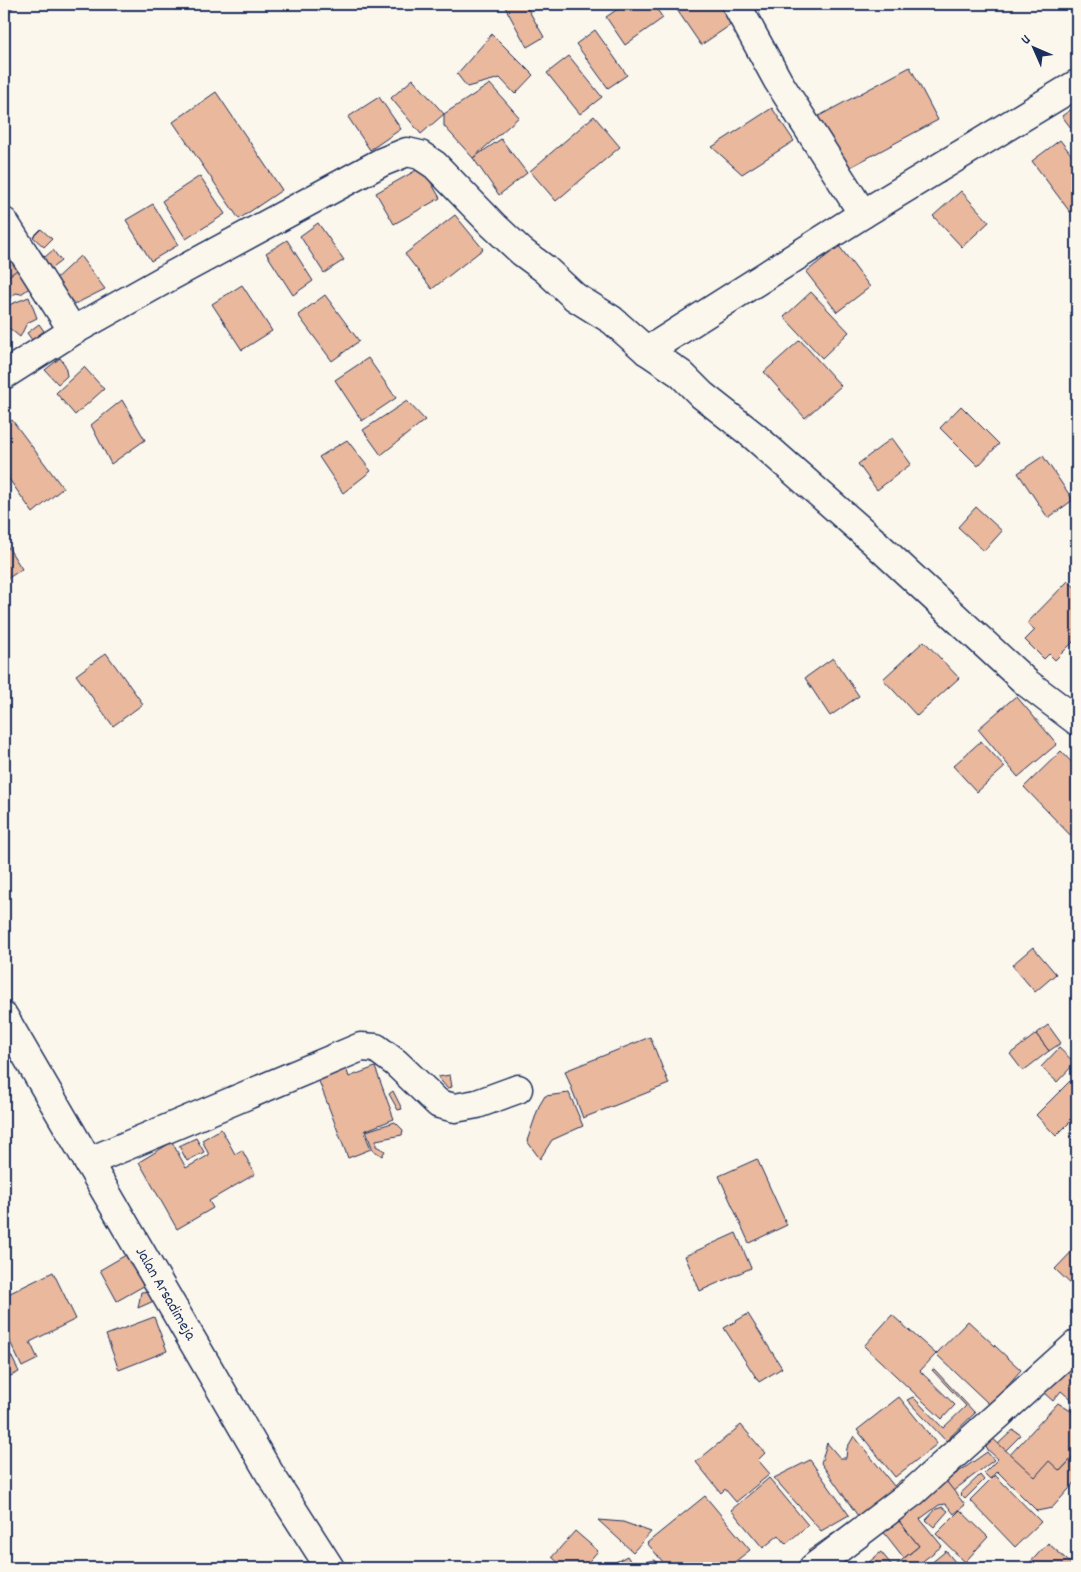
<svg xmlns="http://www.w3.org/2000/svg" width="1081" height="1572" viewBox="0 0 1081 1572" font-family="Dekko,sans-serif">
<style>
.building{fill:#eab89c;stroke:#1b2f5e}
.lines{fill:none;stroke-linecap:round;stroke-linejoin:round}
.minor-casing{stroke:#1b2f5e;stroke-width:31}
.minor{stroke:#fbf7ec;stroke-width:28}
.labels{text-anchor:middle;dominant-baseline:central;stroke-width:5;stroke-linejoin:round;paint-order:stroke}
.street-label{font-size:16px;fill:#1b2f5e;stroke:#fbf7ec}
</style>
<rect width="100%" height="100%" fill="#fbf7ec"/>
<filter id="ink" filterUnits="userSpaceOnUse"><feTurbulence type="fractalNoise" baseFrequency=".02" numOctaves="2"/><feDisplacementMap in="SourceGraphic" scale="10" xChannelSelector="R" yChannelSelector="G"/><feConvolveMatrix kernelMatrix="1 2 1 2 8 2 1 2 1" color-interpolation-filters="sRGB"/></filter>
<g filter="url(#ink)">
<g class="building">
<path d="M4,4h7l3,3 -10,8z"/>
<path d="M509,4h16l19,33 -17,10 -22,-40z"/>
<path d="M625,4h28l10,14 -38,27 -19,-28z"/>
<path d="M673,4h45l14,20 -31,21z"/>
<path d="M595,30l32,45 -19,13 -32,-44z"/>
<path d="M492,34l41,41 -18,19 -15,-16 -33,9 -10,-13z"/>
<path d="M569,56l33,41 -22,17 -33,-41z"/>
<path d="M910,67l28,53 -93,50 -28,-53z"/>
<path d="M413,79l31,35 -23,20 -30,-36z"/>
<path d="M490,84l29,33 -46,41 -29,-32v-12z"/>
<path d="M216,92l66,98 -43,29 -66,-97z"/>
<path d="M379,97l22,32 -31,21 -22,-33z"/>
<path d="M1077,105v31l-15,-20z"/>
<path d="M772,108l22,33 -52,33 -30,-27z"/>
<path d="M594,116l26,31 -64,54 -26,-30z"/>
<path d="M501,139l26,34 -28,22 -26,-37z"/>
<path d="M1060,140l17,22v44l-7,6 -38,-51z"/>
<path d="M422,167l18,31 -46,26 -18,-31z"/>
<path d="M200,176l25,38 -39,25 -24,-38z"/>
<path d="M961,191l28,31 -27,25 -29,-31z"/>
<path d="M153,204l25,41 -27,16 -25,-41z"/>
<path d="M455,215l28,34 -51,40 -27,-35z"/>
<path d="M318,223l26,37 -20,13 -24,-37z"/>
<path d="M41,229l11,10 -8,8 -11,-10z"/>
<path d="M287,240l26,41 -20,14 -27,-42z"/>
<path d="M839,246l31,41 -33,25 -31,-40z"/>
<path d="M37,248l8,9 8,-7 8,11 -17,13 -16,-19z"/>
<path d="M19,253l8,13 -23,15v-18z"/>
<path d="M80,256l25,33 -42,21 -10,-29z"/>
<path d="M23,266l12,18 -14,10 -5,-1 -12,9v-23z"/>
<path d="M242,285l30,46 -30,19 -30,-46z"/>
<path d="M811,292l38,40 -27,26 -38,-41z"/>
<path d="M325,295l34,46 -27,20 -34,-46z"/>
<path d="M29,297l8,21 -10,5 -7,14 -16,-13v-11l7,-9z"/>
<path d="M39,324l5,7 -12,9 -5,-7z"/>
<path d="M800,340l41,46 -36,32 -41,-46z"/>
<path d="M60,358l5,7 2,11 -9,8 -13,-14z"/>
<path d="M368,358l28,40 -34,23 -27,-41z"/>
<path d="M84,367l20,22 -29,26 -19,-22z"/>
<path d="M122,400l23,40 -34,24 -20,-39z"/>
<path d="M407,401l18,19 -44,35 -18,-25z"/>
<path d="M961,406l38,38 -21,22 -38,-38z"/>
<path d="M12,420l51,68 -30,25 -29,-41v-47z"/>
<path d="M892,438l19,26 -34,26 -19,-26z"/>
<path d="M347,440l24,31 -28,22 -24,-36z"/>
<path d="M1043,456l30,44 -25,18 -30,-45z"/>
<path d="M976,507l26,24 -18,20 -26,-24z"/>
<path d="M4,541l18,28 -18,12z"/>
<path d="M1068,581l9,8v49l-22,22 -6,-6 -5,5 -19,-19 10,-10 -8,-7z"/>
<path d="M924,641l35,37 -42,38 -34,-37z"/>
<path d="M106,653l37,51 -30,22 -37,-51z"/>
<path d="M833,658l26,38 -29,20 -25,-38z"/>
<path d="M1016,696l41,48 -39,33 -40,-48z"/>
<path d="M981,741l24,26 -28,25 -24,-26z"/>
<path d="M1061,751l16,17v66l-4,4 -49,-51z"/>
<path d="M1033,947l23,27 -21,18 -23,-27z"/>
<path d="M1048,1025l13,18 -12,8 -13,-17z"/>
<path d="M1036,1034l13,17 -26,20 -13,-17z"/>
<path d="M650,1037l19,47 -86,34 -18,-47z"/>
<path d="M1059,1048l16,15 -18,19 -16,-15z"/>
<path d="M345,1065l4,12 26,-10 19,52 -30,12 7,18 -23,9 -31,-82z"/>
<path d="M450,1075l2,12 -5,1 -9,-11z"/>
<path d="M1070,1081l7,7v27l-21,21 -20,-21z"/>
<path d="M393,1091l9,18 -4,1 -9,-16z"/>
<path d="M569,1093l14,33 -31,14 -12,19 -13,-18 12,-35 6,-10z"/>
<path d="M395,1122l8,8 -1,5 -26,5v6l9,5 -3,5 -9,-6 -7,-19z"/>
<path d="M221,1129l14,25 7,-4 13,24 -46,27 4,7 -36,21 -38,-67 33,-20 14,26 23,-13 -7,-15z"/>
<path d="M196,1138l8,14 -17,9 -8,-15z"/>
<path d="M757,1159l30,66 -38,18 -30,-67z"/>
<path d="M736,1233l15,35 -51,23 -15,-35z"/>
<path d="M1077,1246v44l-22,-21z"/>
<path d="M131,1252l18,31 -32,18 -17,-31z"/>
<path d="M53,1272l23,47 -46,23 8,17 -16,8 -18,-38v-33z"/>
<path d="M152,1291l4,9 -18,8 3,-16z"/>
<path d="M748,1314l34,54 -23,14 -35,-54z"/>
<path d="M892,1315l44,39 -16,17 35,34 -13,14 -78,-73z"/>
<path d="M154,1317l13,34 -48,19 -13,-35z"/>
<path d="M968,1321l53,49 -31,35 -54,-51z"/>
<path d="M4,1341l15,31 -15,7z"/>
<path d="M1068,1361l9,2v2l-4,5v14l4,3v28l-7,-6 5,-6 -14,-12 -8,10 -9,-8v-7z"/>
<path d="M934,1369l41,44 -29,28 -39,-41 6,-3 30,31 23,-22 -34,-36z"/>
<path d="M899,1397l38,47 -42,33 -38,-47z"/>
<path d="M1058,1403l19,12v38l-18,19 -10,-9 -16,17 -25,-23z"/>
<path d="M741,1425l24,28 -7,7 12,14 -34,28 -11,-13 -4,4 -25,-31z"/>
<path d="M1013,1430l8,5 -16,16 -7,-7z"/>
<path d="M854,1436l40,50 7,-6 6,7 -85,68 -14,-4 50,-35 -37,-53 6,-20 13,15h6l1,-10z"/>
<path d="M990,1436l45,41 14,-16 11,10 17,-18v27l-25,28 -15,3 -40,-40 -7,8 -6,-6 14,-14 -12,-11z"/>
<path d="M987,1452l7,8 -41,31 -7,-10 -48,39 48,-39z"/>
<path d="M810,1460l39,55 -28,16 -47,-53z"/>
<path d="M980,1475l4,5 -19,19 -5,-5z"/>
<path d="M995,1475l46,47 -26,25 -45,-47z"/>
<path d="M769,1478l39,47 -22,19 -7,-9 -16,13 -32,-38z"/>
<path d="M946,1481l19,24 -11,9 -8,-10 -7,1 -19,14 22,27 -28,22h-15l-3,-3 23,-19 -21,-26z"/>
<path d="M705,1496l45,54 -23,18h-59l-21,-25z"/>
<path d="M943,1507l5,4 -14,16 -8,-7 10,-11z"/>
<path d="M960,1510l28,27 -23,25 -29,-28z"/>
<path d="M598,1520l25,2 28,10 -18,20z"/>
<path d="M898,1520l21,26 -15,12 -22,-28z"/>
<path d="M575,1531l23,20 -15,17h-19l-12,-11z"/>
<path d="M1048,1543l28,25h-51z"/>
<path d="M946,1551l14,17h-35z"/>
<path d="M881,1552l13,16h-32z"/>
<path d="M627,1556l8,12h-30z"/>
<path d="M655,1560l6,8h-21l-3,-4z"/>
</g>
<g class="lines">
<g class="minor-casing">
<g id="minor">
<path d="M736,4l42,77 85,133"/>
<path d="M4,222l69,109"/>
<path d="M647,351l216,-137 214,-130"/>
<path d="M4,375l69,-44 98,-55 211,-114 25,-10 13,3 15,10 58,60 29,27 23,17 30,28 37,23 35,31 34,23 21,21 52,41 117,103 156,144 50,38"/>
<path d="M4,1017l266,457 60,94"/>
<path d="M88,1162l273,-115 15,1 20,15 43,41 16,4 22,-4 41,-15"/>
<path d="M813,1568l100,-76 164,-148"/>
</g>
</g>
<use href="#minor" class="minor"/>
</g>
</g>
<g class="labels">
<g class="street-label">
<text transform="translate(165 1294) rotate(60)">Jalan Arsadimeja</text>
</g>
</g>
<rect width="1081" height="1572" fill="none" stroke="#fbf7ec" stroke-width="20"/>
<rect x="10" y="10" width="1061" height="1552" fill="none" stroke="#1b2f5e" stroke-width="2" filter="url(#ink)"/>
<g transform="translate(1034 48) rotate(315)" stroke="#fbf7ec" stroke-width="4" paint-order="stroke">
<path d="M0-4L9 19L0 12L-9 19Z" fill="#1b2f5e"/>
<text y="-8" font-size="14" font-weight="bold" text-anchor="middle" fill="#1b2f5e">U</text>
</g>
</svg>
